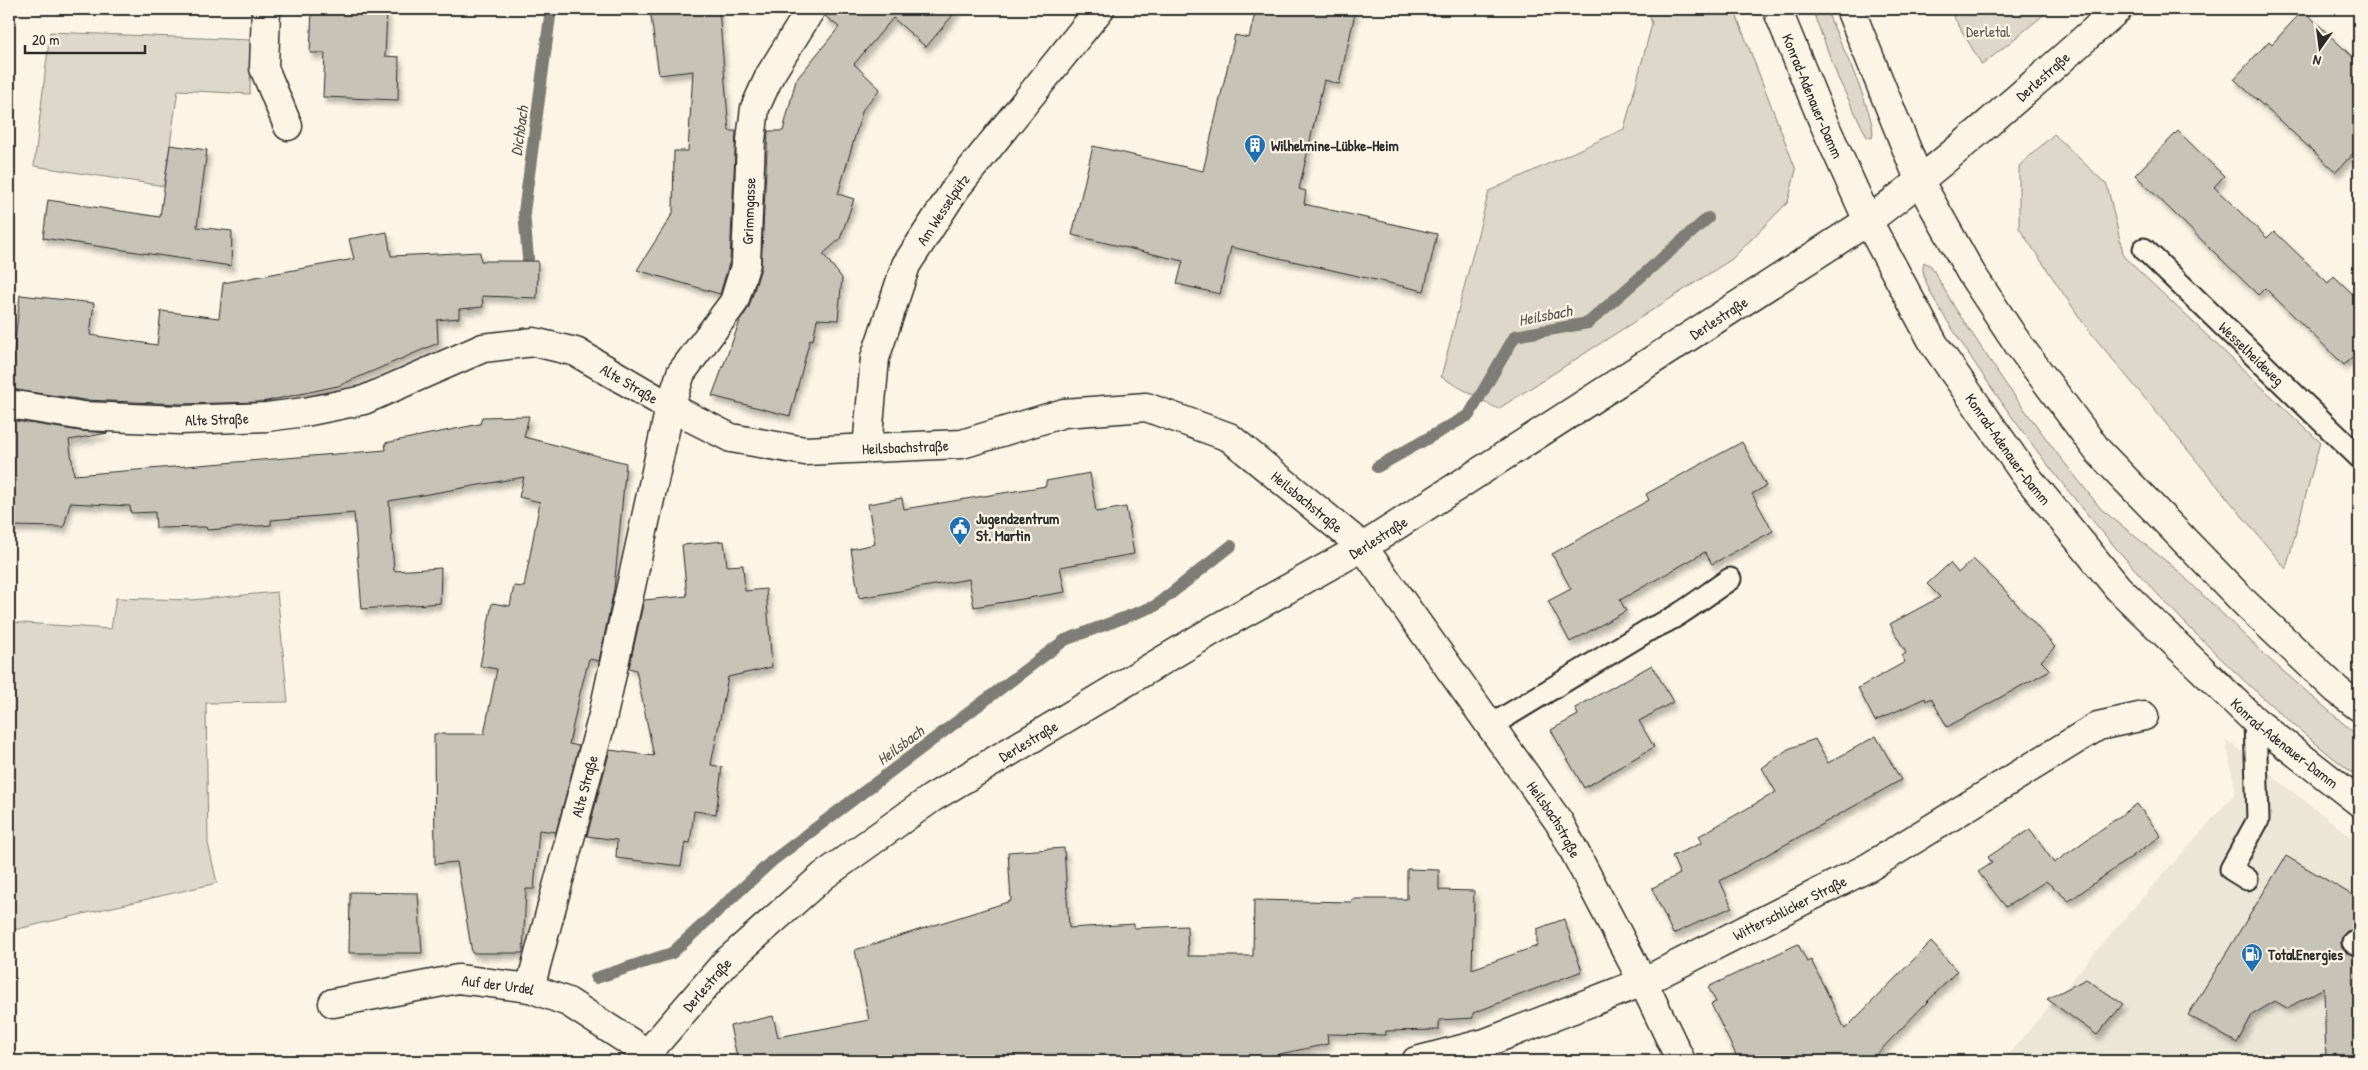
<svg xmlns="http://www.w3.org/2000/svg" width="2368" height="1070" viewBox="0 0 2368 1070" font-family="'Patrick Hand',sans-serif">
<style>
.built{fill:#ece6d7}
.green{fill:#ded8ca;stroke:#84827a}
.lines{fill:none;stroke-linecap:round;stroke-linejoin:round}
.stream{stroke:#7d7b74;stroke-width:12}
.building{fill:#c8c3b7;stroke:#2b2b2b;filter:url(#shadow)}
.lane-casing{stroke:#2b2b2b;stroke-width:25}
.street-casing{stroke:#2b2b2b;stroke-width:31}
.secondary-casing{stroke:#2b2b2b;stroke-width:31}
.lane{stroke:#fcf5e5;stroke-width:21}
.street{stroke:#fcf5e5;stroke-width:28}
.secondary{stroke:#fcf5e5;stroke-width:28}
.labels{text-anchor:middle;dominant-baseline:central;stroke-width:4.5;stroke-linejoin:round;paint-order:stroke}
.park-label{font-size:15px;fill:#585653;stroke:#fcf5e5}
.street-label{font-size:15px;fill:#2b2b2b;stroke:#fcf5e5}
.poi-label{font-size:15px;font-weight:bold;fill:#2b2b2b;stroke:#fcf5e5;text-anchor:start}
.water-label{font-size:16px;font-style:italic;fill:#545350;stroke:#fcf5e5}
</style>
<defs>
<filter id="shadow"><feDropShadow dx="3" dy="5.5" stdDeviation="2.5" flood-color="#0004"/></filter>
</defs>
<rect width="100%" height="100%" fill="#fcf5e5"/>
<filter id="ink" filterUnits="userSpaceOnUse"><feTurbulence type="fractalNoise" baseFrequency=".02" numOctaves="2"/><feDisplacementMap in="SourceGraphic" scale="10" xChannelSelector="R" yChannelSelector="G"/><feConvolveMatrix kernelMatrix="1 2 1 2 8 2 1 2 1" color-interpolation-filters="sRGB"/></filter>
<g filter="url(#ink)">
<path class="built" d="M2225,739l134,104v218h-356l106,-125 127,-144z"/>
<g class="green">
<path d="M1648,9h86l62,161 -8,32 -56,57 -234,150 -57,-32 48,-186 135,-62 28,-105z"/>
<path d="M1812,9h14c8,21 54,114 46,129l-5,-1 -29,-59z"/>
<path d="M1949,9h102l-69,56z"/>
<path d="M50,32l201,8 -1,54 -72,-4 -14,96 -130,-20z"/>
<path d="M2054,134l53,51 17,72 196,185 -34,127 -200,-242 -67,-99v-62z"/>
<path d="M1924,262l7,4 24,42 50,75 51,69 45,57 76,61 91,88 91,79v41c-157,-121 -295,-275 -402,-442 -9,-15 -40,-57 -33,-74z"/>
<path d="M277,592l11,110 -82,1 2,140 9,40 -208,48v-309l102,7 5,-31 75,2z"/>
</g>
<g class="lines">
<g class="stream">
<path d="M528,259l-4,-47 27,-203"/>
<path d="M1377,467l92,-52 46,-79 73,-13 120,-105"/>
<path d="M596,978l76,-25 100,-92 293,-221 90,-34 76,-60"/>
</g>
</g>
<g class="building">
<path d="M312,9l75,3 -2,44 14,1 -1,43 -75,-3 2,-44h-15z"/>
<path d="M650,9h69l10,122h7l-6,129 -10,34 -83,-24 36,-57 1,-62h14l5,-80 -34,4z"/>
<path d="M827,9h131l-32,38 -33,-29 -39,46 26,25 -17,20 -25,85 16,5 -14,40 -17,15 19,24 -4,42 -21,-1 -4,21 -3,-1 -20,77 -78,-20 28,-75 9,-14 12,-39 7,-137h15l13,-51 43,-53 -14,-11z"/>
<path d="M1256,9h100l-17,75 -15,-4 -25,109 7,2 -2,13 133,30 -13,57 -193,-44 -11,47 -43,-10 6,-23 -111,-26 21,-89 110,25 32,-136 14,3z"/>
<path d="M2303,10l56,53v84l-23,25 -102,-93 35,-38 3,3z"/>
<path d="M2178,131l46,45 -10,11 53,51 7,-7 54,52 6,-7 25,24v50l-15,15 -79,-77 -7,7 -123,-120z"/>
<path d="M170,145l37,5 -10,77 35,4 -1,35 -188,-28 5,-38 112,17z"/>
<path d="M387,232l4,24 89,-4 1,9h57l-1,37 -55,-2 1,11 -24,2v9l-22,2 1,23 -100,43 -76,16 -82,2 -95,-4 -76,-11v-32l4,3 7,-65 74,8 -4,32 67,10 4,-34 58,7 4,-35 131,-24 -5,-20z"/>
<path d="M529,416l-5,21 102,26 -12,126 -15,72 -10,-2 -9,34 -11,51 10,2 -23,86 -17,-2 -5,59h-8l-3,64h-51l-15,-91 -22,2 -1,-130h50l13,-65 -17,-3 12,-63 18,3 4,-20 10,1 16,-85 -21,-5 5,-20 -135,24 5,70 47,-3 -1,35 -78,6 -8,-96 -83,7v5l-64,5 -1,-3 -50,1 -1,-16 -24,1 -1,-7 -60,-3 -6,24 -55,-1v-106l71,11 28,2 -39,7 5,35 312,-25 -1,-7 95,-19 2,-7z"/>
<path d="M1742,442l24,44 -14,8 21,37 -61,33 -7,-12 -85,48 6,11 -56,31 -22,-41 23,-12 -19,-35 97,-54 -3,-6z"/>
<path d="M1090,473l6,39 30,-5 8,47 -74,13 5,25 -91,15 -5,-28 -110,19 -8,-49 24,-5 -7,-40 34,-6 2,11 142,-23v-5z"/>
<path d="M724,541l3,25 16,-1 2,26 21,-2 6,78 -44,10 -17,88 11,2 -6,47 -22,-3 -4,32 -5,-1 -4,24 -65,-8 1,-18 -30,-4 23,-86 44,6 -18,-86 -7,-2 15,-68 43,-4 -5,-51z"/>
<path d="M1973,559l28,27 54,61 -14,14 9,9 -103,57 -16,-29 -5,3 -1,-3 -50,23 -17,-33 47,-26 -3,-6 4,-3 -16,-29 50,-27 -13,-13 23,-21 8,10z"/>
<path d="M1652,665l21,37 -34,19 15,26 -70,41 -33,-58 27,-15 -3,-7z"/>
<path d="M1876,736l25,44 -181,101 12,26 -59,27 -21,-46 28,-14 -8,-18 30,-13 -3,-7 77,-44 -14,-24 26,-19 27,-10 13,24z"/>
<path d="M2137,804l24,32 -92,65 -23,-20 -40,26 -28,-35 14,-9 -4,-6 42,-28 24,34z"/>
<path d="M1064,848l5,80 65,-4v4l53,-2 1,30h65l1,-56 98,2v-3h55v-30l32,1v20l35,1 -2,78 65,-23v-17l27,-10 18,52 -109,42v5l-34,2v10l-53,1v4l-59,-1 1,10 -58,12v5h-532l-8,-35 43,-10 5,21 91,-17 -14,-70 156,-49 -3,-49z"/>
<path d="M2286,856l73,43v32l-6,-1 -6,1 -5,5 -1,6 1,6 5,5 12,4v104h-33l-2,-73 -37,20 -12,-7 -23,14 -15,28 -49,-28z"/>
<path d="M350,892l68,1 4,60h-73z"/>
<path d="M1931,942l26,29 -87,90h-131l-28,-57 5,-2 -8,-15 90,-43 9,18 4,-2 34,69z"/>
<path d="M2086,979l37,25 -26,31 -50,-36z"/>
</g>
<g class="lines">
<g class="lane-casing">
<g id="lane">
<path id="s1" d="M2144,249l215,208"/>
<path d="M1490,726l162,-98c28,-11 52,-32 78,-49"/>
<path d="M2247,879l-16,-10 27,-49 -3,-99"/>
<path d="M2353,942l6,3"/>
</g>
</g>
<g class="street-casing">
<g id="street">
<path d="M266,9l-2,59 24,58"/>
<path id="s2" d="M9,404l74,12 97,4 87,-3 38,-5 59,-12 119,-52 51,-6 42,10 94,55 61,31 74,13 157,-7 102,-31 82,-6 83,30 134,110 196,275 84,160 38,79"/>
<path id="s3" d="M867,448l8,-90 31,-93 50,-77 144,-179"/>
<path id="s4" d="M530,988l73,-273 67,-308 11,-34 53,-71 12,-39 5,-123 4,-32 15,-33 41,-66"/>
<path id="s5" d="M333,1003l125,-24 72,9 38,14 79,51"/>
<path id="s6" d="M1416,1061l69,-18 158,-61 226,-115 229,-141 46,-10"/>
</g>
</g>
<g class="secondary-casing">
<g id="secondary">
<path id="s7" d="M1777,9l45,110 46,102 66,123 90,129 94,115 137,133 104,81"/>
<path d="M1850,9l70,173 51,91 47,71 80,107 148,153 91,86 22,17"/>
<path id="s8" d="M641,1061l83,-97 99,-88 109,-78 285,-170 146,-81 505,-326c87,-66 168,-139 250,-212"/>
</g>
</g>
<use href="#lane" class="lane"/>
<use href="#street" class="street"/>
<use href="#secondary" class="secondary"/>
</g>
</g>
<defs>
<g id="building-pin" transform="scale(1.125)"><path d="M0 17L-7.5 6A9.5 9.5 0 1 1 7.5 6Z" fill="#1f6fb2" stroke="#fcf5e5"/><path d="M-4-6H4V6H1V3H-1V6H-4ZM-2.5-4.3h1.7v1.8h-1.7ZM.8-4.3h1.7v1.8H.8ZM-2.5-1h1.7V.8h-1.7ZM.8-1h1.7V.8H.8Z" fill="#fff"/></g>
<g id="civic-pin" transform="scale(1.125)"><path d="M0 17L-7.5 6A9.5 9.5 0 1 1 7.5 6Z" fill="#1f6fb2" stroke="#fcf5e5"/><path d="M-.6-6.5H3V-4.5H.6V-3L4-1V1h2V6H-6V1h2V-1L-.6-3ZM-1.2 2.5V6h2.4V2.5Z" fill="#fff"/></g>
<g id="fuel-pin" transform="scale(1.125)"><path d="M0 17L-7.5 6A9.5 9.5 0 1 1 7.5 6Z" fill="#1f6fb2" stroke="#fcf5e5"/><path d="M-5.5-6h7V0h2V4h1.3V-2.5L3-4.5l.8-.8L6-3V5H2.5V1h-1V6h-7ZM-4.2-4.7v3.2H.2V-4.7Z" fill="#fff"/></g>
</defs>
<g fill-rule="evenodd">
<use href="#building-pin" x="1255" y="145"/>
<use href="#civic-pin" x="960" y="527"/>
<use href="#fuel-pin" x="2252" y="954"/>
</g>
<g class="labels">
<g class="park-label">
<text x="1988" y="31">Derletal</text>
</g>
<g class="street-label">
<text stroke="none"><textPath href="#s8" startOffset="1721">Derlestraße</textPath></text>
<text stroke="none"><textPath href="#s7" startOffset="94">Konrad-Adenauer-Damm</textPath></text>
<text stroke="none"><textPath href="#s3" startOffset="255">Am Wesselpütz</textPath></text>
<text stroke="none"><textPath href="#s4" startOffset="815">Grimmgasse</textPath></text>
<text stroke="none"><textPath href="#s8" startOffset="1316">Derlestraße</textPath></text>
<text stroke="none"><textPath href="#s1" startOffset="150">Wesselheideweg</textPath></text>
<text stroke="none"><textPath href="#s2" startOffset="644">Alte Straße</textPath></text>
<text stroke="none"><textPath href="#s2" startOffset="209">Alte Straße</textPath></text>
<text stroke="none"><textPath href="#s2" startOffset="935">Heilsbachstraße</textPath></text>
<text stroke="none"><textPath href="#s7" startOffset="499">Konrad-Adenauer-Damm</textPath></text>
<text stroke="none"><textPath href="#s2" startOffset="1370">Heilsbachstraße</textPath></text>
<text stroke="none"><textPath href="#s8" startOffset="911">Derlestraße</textPath></text>
<text stroke="none"><textPath href="#s8" startOffset="506">Derlestraße</textPath></text>
<text stroke="none"><textPath href="#s7" startOffset="904">Konrad-Adenauer-Damm</textPath></text>
<text stroke="none"><textPath href="#s4" startOffset="209">Alte Straße</textPath></text>
<text stroke="none"><textPath href="#s2" startOffset="1775">Heilsbachstraße</textPath></text>
<text stroke="none"><textPath href="#s6" startOffset="405">Witterschlicker Straße</textPath></text>
<text stroke="none"><textPath href="#s8" startOffset="101">Derlestraße</textPath></text>
<text stroke="none"><textPath href="#s5" startOffset="168">Auf der Urdel</textPath></text>
</g>
<g class="poi-label">
<text x="1271" y="145">Wilhelmine-Lübke-Heim</text>
<text x="976" y="518">Jugendzentrum<tspan x="976" dy="17">St. Martin</tspan></text>
<text x="2268" y="954">TotalEnergies</text>
</g>
<g class="water-label">
<text transform="translate(519 131) rotate(-82)">Dichbach</text>
<text transform="translate(1545 315) rotate(-11)">Heilsbach</text>
<text transform="translate(900 745) rotate(-37)">Heilsbach</text>
</g>
</g>
<rect width="2368" height="1070" fill="none" stroke="#fcf5e5" stroke-width="30"/>
<rect x="15" y="15" width="2338" height="1040" fill="none" stroke="#2b2b2b" stroke-width="2" filter="url(#ink)"/>
<g transform="translate(2320 48) rotate(194)" stroke="#fcf5e5" stroke-width="4" paint-order="stroke">
<path d="M0-4L9 19L0 12L-9 19Z" fill="#2b2b2b"/>
<text y="-8" font-size="14" font-weight="bold" text-anchor="middle" fill="#2b2b2b">N</text>
</g>
<path d="M25 45v8h120v-8" fill="none" stroke="#2b2b2b" stroke-width="2.5"/>
<text x="32" y="45" font-size="15" fill="#2b2b2b" stroke="#fcf5e5" stroke-width="4" paint-order="stroke">20 m</text>
</svg>
